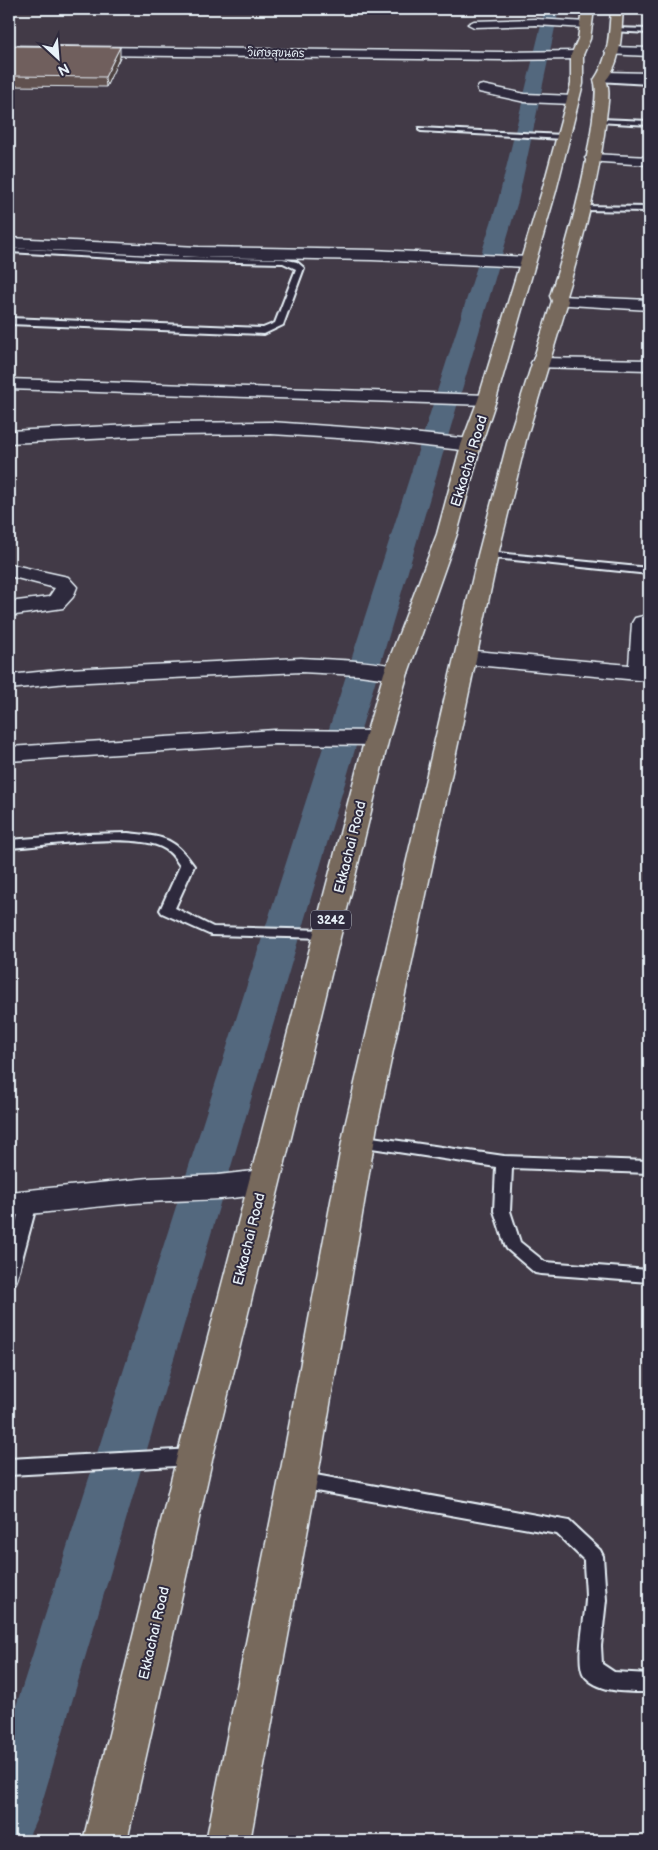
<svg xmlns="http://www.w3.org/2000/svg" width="658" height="1850" viewBox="0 0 658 1850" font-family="'Balsamiq Sans','Playpen Sans Thai',sans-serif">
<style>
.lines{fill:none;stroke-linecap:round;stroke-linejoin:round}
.canal{fill:#53677e;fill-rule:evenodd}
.service-casing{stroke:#e8f1f8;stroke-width:4}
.minor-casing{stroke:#e8f1f8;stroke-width:3}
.primary-casing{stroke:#e8f1f8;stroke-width:3}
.service{fill:#2f2a3d;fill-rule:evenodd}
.minor{fill:#2f2a3d;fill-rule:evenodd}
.primary{fill:#77695c;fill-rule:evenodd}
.wall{fill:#605150;stroke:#e8f1f8}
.shaded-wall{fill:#4e4241;stroke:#e8f1f8}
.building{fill:#705e5d;stroke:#e8f1f8}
.labels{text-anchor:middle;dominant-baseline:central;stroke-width:4;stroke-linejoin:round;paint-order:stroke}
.far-street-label{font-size:11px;fill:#e8f1f8;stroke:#2f2a3d}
.shield{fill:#2f2a3d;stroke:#b0b5c0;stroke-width:1}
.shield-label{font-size:12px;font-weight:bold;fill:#e8f1f8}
.street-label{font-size:14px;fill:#e8f1f8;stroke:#2f2a3d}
</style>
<rect width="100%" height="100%" fill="#423a47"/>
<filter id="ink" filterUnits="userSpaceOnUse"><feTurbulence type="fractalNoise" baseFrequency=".02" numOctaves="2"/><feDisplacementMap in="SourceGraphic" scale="10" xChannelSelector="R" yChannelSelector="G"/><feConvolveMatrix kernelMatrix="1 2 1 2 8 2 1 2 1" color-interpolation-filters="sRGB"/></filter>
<g filter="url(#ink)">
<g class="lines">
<path class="canal" d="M545,9h14l-41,192 -480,1615 -9,20 -13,5h-7v-113l489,-1527z"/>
<g class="service-casing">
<g id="service">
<path d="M615,9h34v4l-32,-1z"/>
<path d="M614,28l35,1v4l-37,-2z"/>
<path d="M600,78l49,2v4l-51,-3 -1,-1z"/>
<path d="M600,119l49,2v4l-51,-3v-2z"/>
<path d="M419,128l144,7 3,2 -3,2 -142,-8 -2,-1z"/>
<path d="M580,206l69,1v4l-66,-1 -4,-2z"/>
<path d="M9,248l139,8 135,3 14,3 7,6 -21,57 -19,9 -255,-10v-6l254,10 12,-5 21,-54 -13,-6 -135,-3 -139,-8z"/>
<path d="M488,552l161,16v6l-165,-17 -1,-2z"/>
<path d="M128,833c35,4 45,3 66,33l-19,42 38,19 114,3 5,1 2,3 -2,3 -5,1 -116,-3 -49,-22 -2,-3 20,-44c-4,-6 -8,-13 -15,-17 -28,-18 -121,-3 -156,-1v-8l78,-6z"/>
<path d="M358,1135l146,21 145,5v12l-137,-5 -2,43 10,31 25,20 104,8v12l-108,-8 -6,-1 -28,-24 -2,-4 -11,-34 2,-44 -144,-22 -2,-4 2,-4z"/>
<path d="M29,1197l6,2 2,4 -20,75 -2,5 -6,2v-37l12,-45 2,-4z"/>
<path d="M194,1449l7,2 2,6 -2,6 -7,2 -185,10v-16z"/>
<path d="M299,1472l270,49 31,29 3,6 3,44 -5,46 1,18 12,8 35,2v18c-19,0 -52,1 -65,-17 -9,-14 2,-60 2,-77 0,-13 -2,-26 -2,-38l-27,-26 -258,-46 -7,-2 -2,-6 2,-6z"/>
</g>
</g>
<g class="minor-casing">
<g id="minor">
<path d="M536,19l50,3 6,3 -6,3 -50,-3 -62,2 -6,-3 6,-3z"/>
<path d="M9,46l495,6 73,-1 6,4 -6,4 -73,1 -495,-6z"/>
<path d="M611,47l38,1v8l-42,-2 -2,-3z"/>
<path d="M605,72l44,1v8l-48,-2 -2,-3 2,-3z"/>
<path d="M483,85l42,9 48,2 6,4 -6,4 -48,-2 -46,-10 -2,-3 2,-3z"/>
<path d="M592,154l57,3v8l-62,-4 -2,-3z"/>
<path d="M9,238l190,9 173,3 155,7 6,2 2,3 -2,3 -6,2 -155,-7 -173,-3 -190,-9z"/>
<path d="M560,296l89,4v10l-95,-6 -2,-3 2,-3z"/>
<path d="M540,358l109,2v10l-115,-3 -3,-4 3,-4z"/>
<path d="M9,379l478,16 6,1 3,4 -3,4 -6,1 -478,-16z"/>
<path d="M271,422l100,7 100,10 7,2 3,4 -3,4 -7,2 -100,-11 -100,-6 -98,1 -164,8v-12l164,-8z"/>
<path d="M9,564l59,13 9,10 -4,10 -10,11 -54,8v-14l40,-5 6,-9 -46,-12z"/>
<path d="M643,616l6,2v63l-184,-17 -8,-2 -3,-5 3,-5 8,-2 164,15 3,-42 3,-5z"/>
<path d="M301,658c34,2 70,2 103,10l4,5 -4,5 -8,2 -37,-5 -58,-3 -234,11 -58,6v-14l58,-6z"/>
<path d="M275,730l102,1 9,2 3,5 -3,5 -9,2 -102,-1 -266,17v-14z"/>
<path d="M263,1170l11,4 5,8 -5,8c-39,12 -84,9 -125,12 -47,3 -93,10 -140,14v-24l140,-14 69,-3z"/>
</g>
</g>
<g class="primary-casing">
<g id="primary">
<path d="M582,9h12l-4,30 -7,16v29l-27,107 -60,209 -15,45 -24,89 -49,139 -19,65 -176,718 -86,385h-44l94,-385 188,-718 19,-65 53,-139 24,-89 17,-45 64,-209 29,-107v-29l7,-16z"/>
<path d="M611,9h12c-2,23 -1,53 -17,71 5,11 1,27 0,39 -7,60 -22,119 -40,177l2,5 -41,135 -29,119 -121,571 -57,338 -70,377h-44l76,-377 63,-338 133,-571 31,-119 43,-135 -2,-5c19,-58 35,-117 43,-178 1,-12 5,-27 1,-38 15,-21 15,-46 17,-71z"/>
</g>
</g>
<use href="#service" class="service"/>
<use href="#minor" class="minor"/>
<use href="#primary" class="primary"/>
</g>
<path class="wall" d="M9,56l111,1 -14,30 -97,-1z"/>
<path class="shaded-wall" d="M120,47v10l-14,30 -1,-10z"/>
<path class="building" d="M15,46l105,1 -15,30 -96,-1v-20z"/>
</g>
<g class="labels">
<g class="far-street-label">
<text transform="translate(276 53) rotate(1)">วิเศษสุขนคร</text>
</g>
<rect class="shield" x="311" y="910.5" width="40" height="19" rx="4"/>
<g class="shield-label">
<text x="331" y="920">3242</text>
</g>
<g class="street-label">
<text transform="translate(469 461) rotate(-73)">Ekkachai Road</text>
<text transform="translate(350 847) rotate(-76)">Ekkachai Road</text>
<text transform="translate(249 1239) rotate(-76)">Ekkachai Road</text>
<text transform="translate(154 1633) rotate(-77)">Ekkachai Road</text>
</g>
</g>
<rect width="658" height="1850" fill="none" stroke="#2f2a3d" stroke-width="30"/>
<rect x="15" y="15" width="628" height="1820" fill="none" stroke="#e8f1f8" stroke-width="2" filter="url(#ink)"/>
<g transform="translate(58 58) rotate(154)" stroke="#2f2a3d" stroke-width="4" paint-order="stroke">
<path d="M0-4L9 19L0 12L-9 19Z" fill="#e8f1f8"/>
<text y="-8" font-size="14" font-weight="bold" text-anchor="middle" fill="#e8f1f8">N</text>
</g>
</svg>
